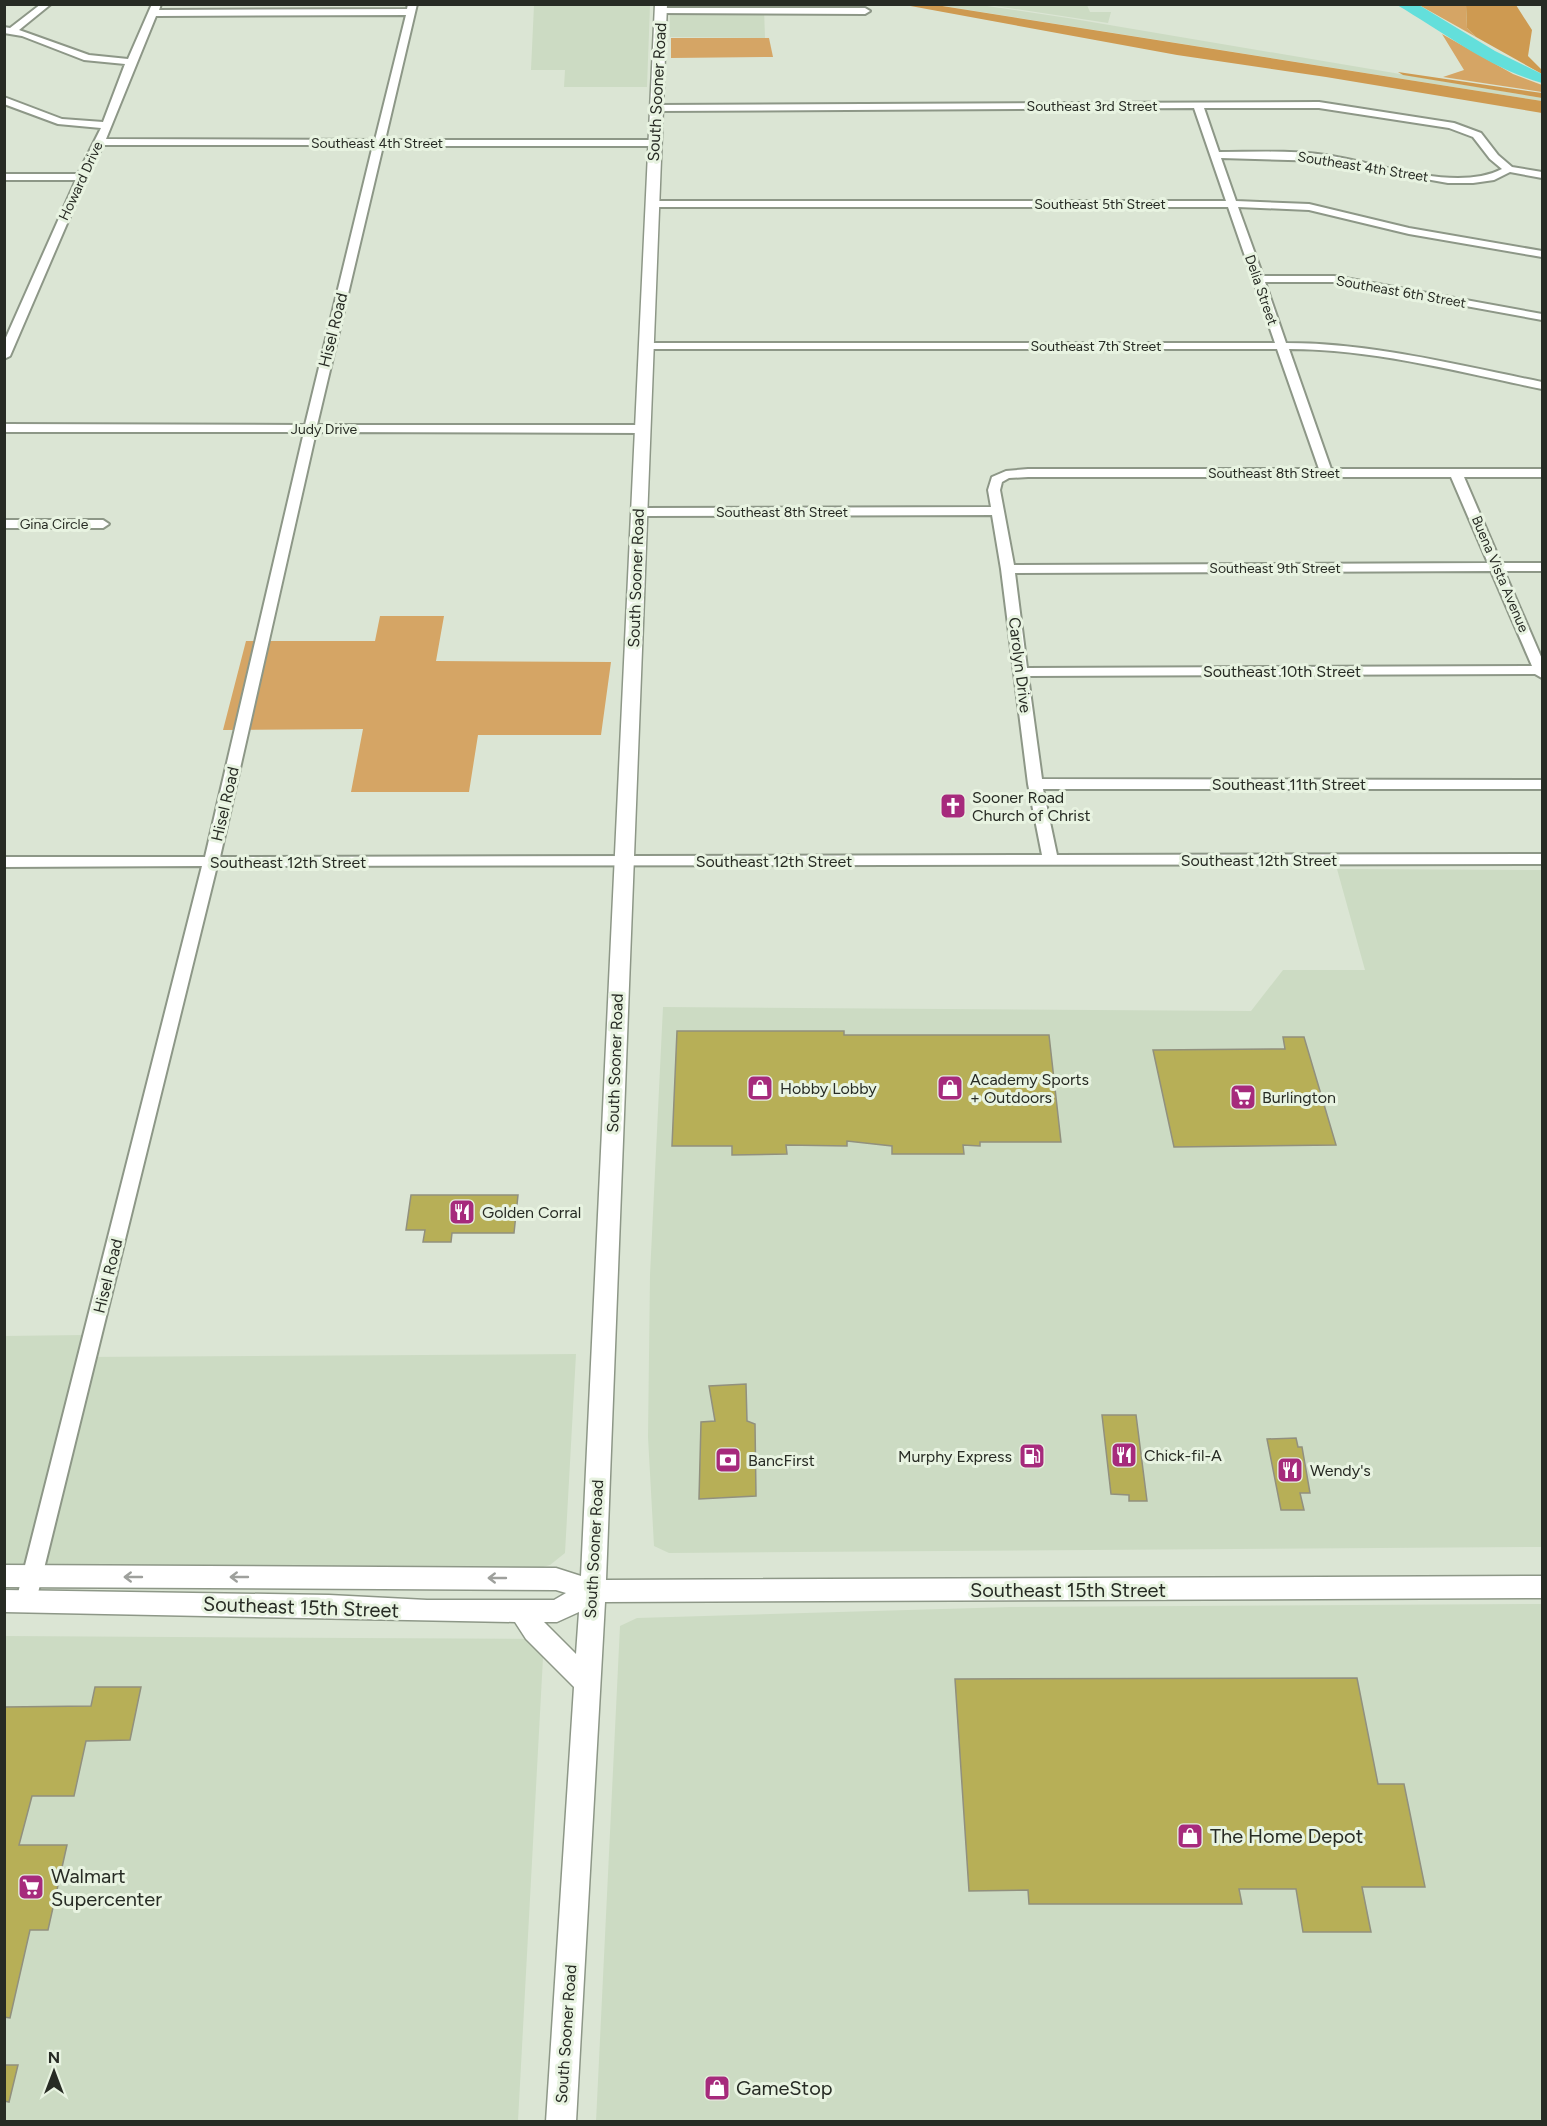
<svg xmlns="http://www.w3.org/2000/svg" width="1547" height="2126" viewBox="0 0 1547 2126" font-family="Figtree,sans-serif">
<style>
.built{fill:#ccdbc3}
.green{fill:#d5a565}
.forest{fill:#ce9a51}
.water{fill:#63dfdb}
.building{fill:#b7af57;stroke:#91907e;stroke-width:1.5}
.lines{fill:none;stroke-linecap:round;stroke-linejoin:round}
.minor-casing{stroke:#8d9787;stroke-width:4}
.major-casing{stroke:#8d9787;stroke-width:3}
.minor{fill:#fff;fill-rule:evenodd}
.major{fill:#fff;fill-rule:evenodd}
.oneway{stroke:#9ea09c}
.labels{text-anchor:middle;dominant-baseline:central;stroke-width:6;stroke-linejoin:round;paint-order:stroke}
.far-street-label{font-size:14px;fill:#272b24;stroke:#e8f3e1}
.street-label{font-size:16px;fill:#272b24;stroke:#e8f3e1}
.poi-label{font-size:16px;fill:#272b24;stroke:#e8f3e1;text-anchor:start}
.near-street-label{font-size:20px;fill:#272b24;stroke:#e8f3e1}
.near-poi-label{font-size:20px;fill:#272b24;stroke:#e8f3e1;text-anchor:start}
</style>
<rect width="100%" height="100%" fill="#dbe5d4"/>
<g class="built">
<path d="M534,5h116l-3,82h-83l1,-17h-34z"/>
<path d="M670,5h83l1,4h10l1,29 -95,-1z"/>
<path d="M938,5h42l88,13 474,80v3z"/>
<path d="M989,5h98l3,7h21l-3,11z"/>
<path d="M1337,869l205,1v677l-873,6 -15,-7 -6,-109 2,-162 13,-268 588,4 32,-41h82z"/>
<path d="M84,1335l-5,22 497,-3 -11,199 -15,12 -11,3 -534,-1 -1,-231z"/>
<path d="M1542,1604v517l-946,1 24,-496 17,-8 374,-11z"/>
<path d="M5,1636l539,3 -26,482 -513,1z"/>
</g>
<g class="green">
<path d="M1419,5h47l1,23 9,9z"/>
<path d="M1442,34l71,40 29,11v7l-99,-15 21,-7z"/>
<path d="M671,38h98l4,19 -102,1z"/>
<path d="M380,616h64l-8,45 175,1 -10,73h-123l-9,57h-118l12,-63 -140,1 23,-89h129z"/>
</g>
<g class="forest">
<path d="M905,5h31l606,96v12l-216,-36 -149,-22z"/>
<path d="M1466,5h50l16,25 -4,26 14,14v4l-66,-37 -9,-9z"/>
<path d="M1398,72l144,21v5l-139,-23z"/>
</g>
<path class="water" d="M1397,5h22l76,46 47,23v9c-51,-14 -99,-51 -145,-78z"/>
<g class="building">
<path d="M677,1031h167v4h205l12,107h-81v4l-17,-1 1,9h-72v-8l-45,-5v5l-61,-1 1,9 -55,1v-9h-60z"/>
<path d="M1283,1037h21l32,108 -162,2 -21,-97 132,-1z"/>
<path d="M411,1195h107l-4,38h-62l-1,9h-28l2,-12h-19z"/>
<path d="M746,1384l1,37 8,3 1,72 -57,3 2,-77 14,-1 -6,-35z"/>
<path d="M1102,1415h34l11,86h-18v-6l-18,-1z"/>
<path d="M1296,1438l2,9h4l8,46h-10l4,17h-23l-14,-71z"/>
<path d="M1357,1678l21,106h26l21,103h-63l9,45h-68l-7,-43h-57l3,15h-213l-1,-14 -59,1 -14,-212z"/>
<path d="M95,1687h46l-11,53 -44,1 -12,55h-42l-13,49h48l-19,85h-18l-20,88 -6,-1v-310l87,-1z"/>
<path d="M4,2065h14l-9,37 -5,-1z"/>
</g>
<g class="lines">
<g class="minor-casing">
<g id="minor">
<path d="M41,4h10l-32,26 70,25 39,4 24,-55h9l-2,6 248,-1 1,-5h9l-32,136h270l5,3 -5,3h-272l-66,279h326l6,4 -6,4 -327,-1 -96,425 822,-2 -14,-71 -27,-215 -9,-54 -353,1 -6,-4 6,-4 352,-1 -3,-17 4,-13 14,-6 22,-2h291l-42,-120h-631l-6,-3 6,-3h629l-47,-136h-576l-5,-3 5,-3h574l-32,-93 -538,3 -5,-3 5,-3 663,-3 135,21 27,10 17,22 14,12 30,5v6l-32,-6 -16,8 -21,3h-25l-123,-22 -104,-3 15,43 73,3 100,24 133,23v6l-133,-23 -100,-24 -71,-3 25,69h71l208,38v6l-208,-38h-69l21,61c86,0 172,22 256,39v7c-83,-17 -168,-40 -253,-40l42,120h211v8h-78l37,86h41v8h-38l38,88v19l-7,-4 -507,2 14,103 500,1v9h-499l14,66 485,-1v10l-1325,2 -181,735 -3,6 -7,3 -7,-3 -3,-6 186,-735 -198,1v-10h201l99,-425h-300v-8l301,1 68,-280h-270l-16,32 -77,179 -6,3v-17l72,-162h-72v-6h74l23,-46 -43,-4 -54,-20v-7l58,22 41,3 22,-58 -41,-4 -62,-24 -18,-3v-6l6,1zM406,15l-31,125 -269,-1 50,-123zM1204,108h115l130,20 24,9 17,22 12,10c-47,24 -126,-7 -177,-14 -35,-5 -71,-3 -106,-3zM1028,477h423l37,86 -474,2 -14,-75 2,-8 7,-4zM1491,571l41,95 -505,2 -12,-95z"/>
<path d="M660,8h205l5,3 -5,3 -208,-1v-4z"/>
<path d="M4,520h99l6,4 -6,4h-99z"/>
</g>
</g>
<g class="major-casing">
<path id="major" d="M655,4h12l-61,1576 936,-4v22l-937,4 -29,520h-30l28,-435 -48,-48 -11,-17 -511,-10v-22l325,5 98,5h127l12,-7 -10,-3 -552,-3v-22l552,3 25,8zM579,1612l-3,42 -32,-32h13z"/>
</g>
<use href="#minor" class="minor"/>
<use href="#major" class="major"/>
</g>
<defs><path id="oneway-shaft" d="M-6 0H5M1.5-3L5.5 0L1.5 3" fill="none" stroke-width="1.6" stroke-linecap="round" stroke-linejoin="round" transform="scale(1.5)"/></defs>
<g class="oneway">
<use href="#oneway-shaft" transform="translate(133 1577) rotate(-180)"/>
<use href="#oneway-shaft" transform="translate(239 1577) rotate(180)"/>
<use href="#oneway-shaft" transform="translate(497 1578) rotate(-180)"/>
</g>
<defs>
<g id="church-square" transform="scale(1.35)"><rect x="-9" y="-9" width="18" height="18" rx="4" fill="#a62a7c" stroke="#e8f3e1"/><path d="M-1.2-6h2.4v3.5h3.3v2.4h-3.3V6h-2.4V-.1h-3.3v-2.4h3.3Z" fill="#fff"/></g>
<g id="shop-square" transform="scale(1.35)"><rect x="-9" y="-9" width="18" height="18" rx="4" fill="#a62a7c" stroke="#e8f3e1"/><path d="M-5-2.5h2.3a2.7 3.5 0 0 1 5.4 0H5L5.5 6h-11ZM-1.5-2.5h3a1.5 2.3 0 0 0-3 0Z" fill="#fff"/></g>
<g id="supermarket-square" transform="scale(1.35)"><rect x="-9" y="-9" width="18" height="18" rx="4" fill="#a62a7c" stroke="#e8f3e1"/><path d="M-6-5.5h2.5l.6 2H6L4.5 2H-2.5L-4.4-4H-6ZM-1.5 3.2a1.3 1.3 0 1 0 .1 0ZM3 3.2a1.3 1.3 0 1 0 .1 0Z" fill="#fff"/></g>
<g id="restaurant-square" transform="scale(1.35)"><rect x="-9" y="-9" width="18" height="18" rx="4" fill="#a62a7c" stroke="#e8f3e1"/><path d="M-5-6h1v4h1v-4h1v4h1v-4h1v5L-1.5 .5V6h-2V.5L-5-1ZM5-6V6H3V1.5H1.5Q1.5-4 5-6Z" fill="#fff"/></g>
<g id="fuel-square" transform="scale(1.35)"><rect x="-9" y="-9" width="18" height="18" rx="4" fill="#a62a7c" stroke="#e8f3e1"/><path d="M-5.5-6h7V0h2V4h1.3V-2.5L3-4.5l.8-.8L6-3V5H2.5V1h-1V6h-7ZM-4.2-4.7v3.2H.2V-4.7Z" fill="#fff"/></g>
<g id="bank-square" transform="scale(1.35)"><rect x="-9" y="-9" width="18" height="18" rx="4" fill="#a62a7c" stroke="#e8f3e1"/><path d="M-6-4H6V4H-6ZM0-2.3a2.3 2.3 0 1 0 0 4.6a2.3 2.3 0 1 0 0-4.6Z" fill="#fff"/></g>
</defs>
<g fill-rule="evenodd">
<use href="#church-square" x="953" y="806"/>
<use href="#shop-square" x="760" y="1088"/>
<use href="#shop-square" x="950" y="1088"/>
<use href="#supermarket-square" x="1243" y="1097"/>
<use href="#restaurant-square" x="462" y="1212"/>
<use href="#restaurant-square" x="1124" y="1455"/>
<use href="#fuel-square" x="1032" y="1456"/>
<use href="#bank-square" x="728" y="1460"/>
<use href="#restaurant-square" x="1290" y="1470"/>
<use href="#shop-square" x="1190" y="1836"/>
<use href="#supermarket-square" x="31" y="1887"/>
<use href="#shop-square" x="717" y="2088"/>
</g>
<g class="labels">
<g class="far-street-label">
<text x="1092" y="106">Southeast 3rd Street</text>
<text x="377" y="143">Southeast 4th Street</text>
<text transform="translate(1363 167) rotate(9)">Southeast 4th Street</text>
<text transform="translate(81 181) rotate(-65)">Howard Drive</text>
<text x="1100" y="204">Southeast 5th Street</text>
<text transform="translate(1261 290) rotate(71)">Delia Street</text>
<text transform="translate(1401 292) rotate(10)">Southeast 6th Street</text>
<text x="1096" y="346">Southeast 7th Street</text>
<text x="324" y="429">Judy Drive</text>
<text x="1274" y="473">Southeast 8th Street</text>
<text x="782" y="512">Southeast 8th Street</text>
<text x="54" y="524">Gina Circle</text>
<text x="1275" y="568">Southeast 9th Street</text>
<text transform="translate(1500 574) rotate(67)">Buena Vista Avenue</text>
</g>
<g class="street-label">
<text transform="translate(657 92) rotate(-87)">South Sooner Road</text>
<text transform="translate(333 330) rotate(-76)">Hisel Road</text>
<text transform="translate(636 578) rotate(-88)">South Sooner Road</text>
<text transform="translate(1020 665) rotate(83)">Carolyn Drive</text>
<text x="1282" y="671">Southeast 10th Street</text>
<text x="1289" y="784">Southeast 11th Street</text>
<text transform="translate(225 804) rotate(-77)">Hisel Road</text>
<text x="1259" y="860">Southeast 12th Street</text>
<text x="774" y="861">Southeast 12th Street</text>
<text x="288" y="862">Southeast 12th Street</text>
<text transform="translate(615 1063) rotate(-88)">South Sooner Road</text>
<text transform="translate(108 1276) rotate(-76)">Hisel Road</text>
<text transform="translate(594 1549) rotate(-87)">South Sooner Road</text>
<text transform="translate(566 2034) rotate(-86)">South Sooner Road</text>
</g>
<g class="poi-label">
<text x="972" y="797">Sooner Road<tspan x="972" dy="18">Church of Christ</tspan></text>
<text x="970" y="1079">Academy Sports<tspan x="970" dy="18">+ Outdoors</tspan></text>
<text x="780" y="1088">Hobby Lobby</text>
<text x="1262" y="1097">Burlington</text>
<text x="482" y="1212">Golden Corral</text>
<text x="1144" y="1455">Chick-fil-A</text>
<text x="1012" y="1456" text-anchor="end">Murphy Express</text>
<text x="748" y="1460">BancFirst</text>
<text x="1310" y="1470">Wendy's</text>
</g>
<g class="near-street-label">
<text x="1068" y="1590">Southeast 15th Street</text>
<text transform="translate(301 1607) rotate(2)">Southeast 15th Street</text>
</g>
<g class="near-poi-label">
<text x="1210" y="1836">The Home Depot</text>
<text x="51" y="1876">Walmart<tspan x="51" dy="23">Supercenter</tspan></text>
<text x="736" y="2088">GameStop</text>
</g>
</g>
<rect width="1547" height="2126" fill="none" stroke="#272b24" stroke-width="12"/>
<g transform="translate(54 2072)" stroke="#e8f3e1" stroke-width="4.5" paint-order="stroke">
<path d="M0-4.5L10 22L0 15L-10 22Z" fill="#272b24"/>
<text y="-9" font-size="16" font-weight="bold" text-anchor="middle" fill="#272b24">N</text>
</g>
</svg>
